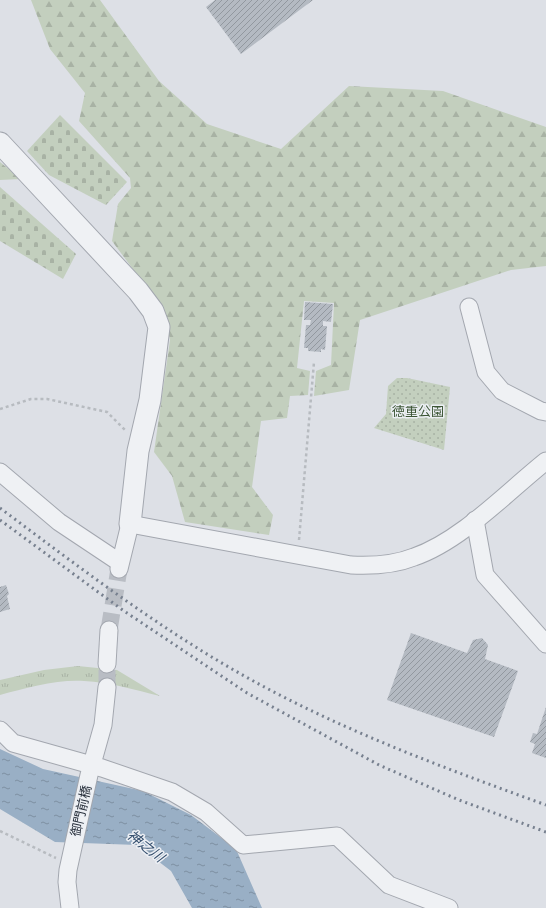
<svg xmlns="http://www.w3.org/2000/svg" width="546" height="908" viewBox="0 0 546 908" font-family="'DM Sans','Noto Sans JP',sans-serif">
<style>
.grass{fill:url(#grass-tufts)}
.forest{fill:url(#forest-firs)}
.cemetery{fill:url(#cemetery-stones)}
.park{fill:url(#park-dots)}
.water{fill:url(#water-ripples)}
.building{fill:url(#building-hatch)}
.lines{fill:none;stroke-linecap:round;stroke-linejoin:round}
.minor-tunnel{stroke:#b9bdc4;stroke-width:17;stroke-dasharray:17 8;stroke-linecap:butt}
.minor-casing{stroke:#a3a7af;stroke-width:19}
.tertiary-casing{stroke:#a3a7af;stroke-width:23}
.path{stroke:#b7bbc0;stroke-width:2.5;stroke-dasharray:3 3;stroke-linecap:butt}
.minor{stroke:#eff1f4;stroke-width:17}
.tertiary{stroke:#eff1f4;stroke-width:21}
.rail{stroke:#77808f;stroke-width:3;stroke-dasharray:2 4;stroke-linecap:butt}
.labels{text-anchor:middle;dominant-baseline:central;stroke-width:3;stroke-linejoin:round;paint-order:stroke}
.park-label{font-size:13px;fill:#3c5635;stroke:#eceff4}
.street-label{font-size:13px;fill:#272f3b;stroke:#eceff4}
.water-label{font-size:14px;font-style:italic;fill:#334e6d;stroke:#eceff4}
</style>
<defs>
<pattern id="grass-tufts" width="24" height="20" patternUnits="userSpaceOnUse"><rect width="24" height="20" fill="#c3cfbe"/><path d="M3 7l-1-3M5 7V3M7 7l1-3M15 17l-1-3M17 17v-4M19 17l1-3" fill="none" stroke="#a8b2a4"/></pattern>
<pattern id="forest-firs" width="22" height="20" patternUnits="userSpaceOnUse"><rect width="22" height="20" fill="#c3cfbe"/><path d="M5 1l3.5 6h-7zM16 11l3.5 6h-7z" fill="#a8b2a4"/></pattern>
<pattern id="cemetery-stones" width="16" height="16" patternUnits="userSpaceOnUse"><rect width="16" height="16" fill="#c3cfbe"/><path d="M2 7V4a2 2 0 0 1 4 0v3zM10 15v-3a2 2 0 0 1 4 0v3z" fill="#a8b2a4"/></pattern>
<pattern id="park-dots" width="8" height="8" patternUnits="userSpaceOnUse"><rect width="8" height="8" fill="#c3cfbe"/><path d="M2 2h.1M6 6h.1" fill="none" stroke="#a8b2a4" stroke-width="1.8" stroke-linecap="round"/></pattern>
<pattern id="water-ripples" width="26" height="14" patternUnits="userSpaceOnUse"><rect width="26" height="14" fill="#99afc5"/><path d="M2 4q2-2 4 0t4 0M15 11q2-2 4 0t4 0" fill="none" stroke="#7d8fa1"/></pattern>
<pattern id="building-hatch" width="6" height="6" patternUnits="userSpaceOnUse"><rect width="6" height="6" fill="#b4bac2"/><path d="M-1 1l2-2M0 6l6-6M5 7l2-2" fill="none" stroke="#92989f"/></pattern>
</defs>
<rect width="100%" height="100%" fill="#dde0e6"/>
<path class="grass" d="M78,666l39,4 43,26c-25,-6 -50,-14 -76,-15 -25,-2 -59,7 -84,14v-15l44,-10z"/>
<g class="forest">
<path d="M31,0h69l59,81 48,43 74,25 68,-63 94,5 103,36v139l-35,4 -151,50 -11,70 -35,6 2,-25 15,-6 3,-62 -30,-2 -7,67 13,3 -2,24 -18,1 -3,22 -26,3 -9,66 21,28 -4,20 -84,-13 -13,-46 -18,-24 16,-112 -6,-29 -52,-70 6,-37 13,-16 -1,-10 -51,-57 6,-28 -35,-44z"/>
<path d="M0,162l21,17 -21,1z"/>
</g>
<g class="cemetery">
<path d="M60,115l67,67 -21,23 -57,-30 -22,-24z"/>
<path d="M0,187l76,67 -13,25 -63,-38z"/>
</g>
<path class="park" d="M397,378h10l43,9 -6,63 -70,-22 12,-14 2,-28z"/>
<path class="water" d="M0,749l43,20 100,22 48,24 45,34 26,59h-70l-21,-37 -34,-26 -82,-3 -55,-33z"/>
<g class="building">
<path d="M215,0h98l-72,54 -35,-47z"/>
<path d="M305,302l28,2 -2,18 -8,-1v5h4l-2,24 -4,-1v3l-13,-1v-3h-4l2,-23h4l1,-5h-7z"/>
<path d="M6,585l3,9 -2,2 3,13 -10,3v-25z"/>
<path d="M411,633l56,20 6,-13 9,-2 6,7 -3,14 33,12 -24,66 -107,-37z"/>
<path d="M546,707v51l-14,-5 3,-9 -5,-2 3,-9 4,1z"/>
</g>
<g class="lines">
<g class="minor-tunnel">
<path d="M109,630l10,-61"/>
<path d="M107,687v-23"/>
</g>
<g class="minor-casing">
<g id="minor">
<path d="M469,307l17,65 16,19 39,20 5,1"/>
<path d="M0,472l59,50 60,40"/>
<path d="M475,520l10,55 61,69"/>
<path d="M119,569l11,-45 221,41c20,1 43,0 63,-8 47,-16 93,-65 132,-96"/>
<path d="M107,664l2,-34"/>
<path d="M0,730l13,13 89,25 70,24 34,20 37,33 94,-9 52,49 60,23"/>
<path d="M70,908l-3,-26 1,-12 21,-95 14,-50 4,-38"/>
</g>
</g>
<g class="tertiary-casing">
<path id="tertiary" d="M0,143l138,148 15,20 6,16 -9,73 -12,51 -8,73"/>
</g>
<g class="path">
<path d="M0,409l31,-10h16l60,13 18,18"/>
<path d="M299,540l15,-178"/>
<path d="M0,831l56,27"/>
</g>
<use href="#minor" class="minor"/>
<use href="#tertiary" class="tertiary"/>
<g class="rail">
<path d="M0,508c83,62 165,125 257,175 92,50 190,86 289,122"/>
<path d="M0,520l124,91 123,82 132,72 80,35 87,32"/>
</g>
</g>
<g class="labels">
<g class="park-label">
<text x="418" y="411">徳重公園</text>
</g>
<g class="street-label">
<text transform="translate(81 811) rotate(-77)">御門前橋</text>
</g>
<g class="water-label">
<text transform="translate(146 846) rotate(38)">神之川</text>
</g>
</g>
</svg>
